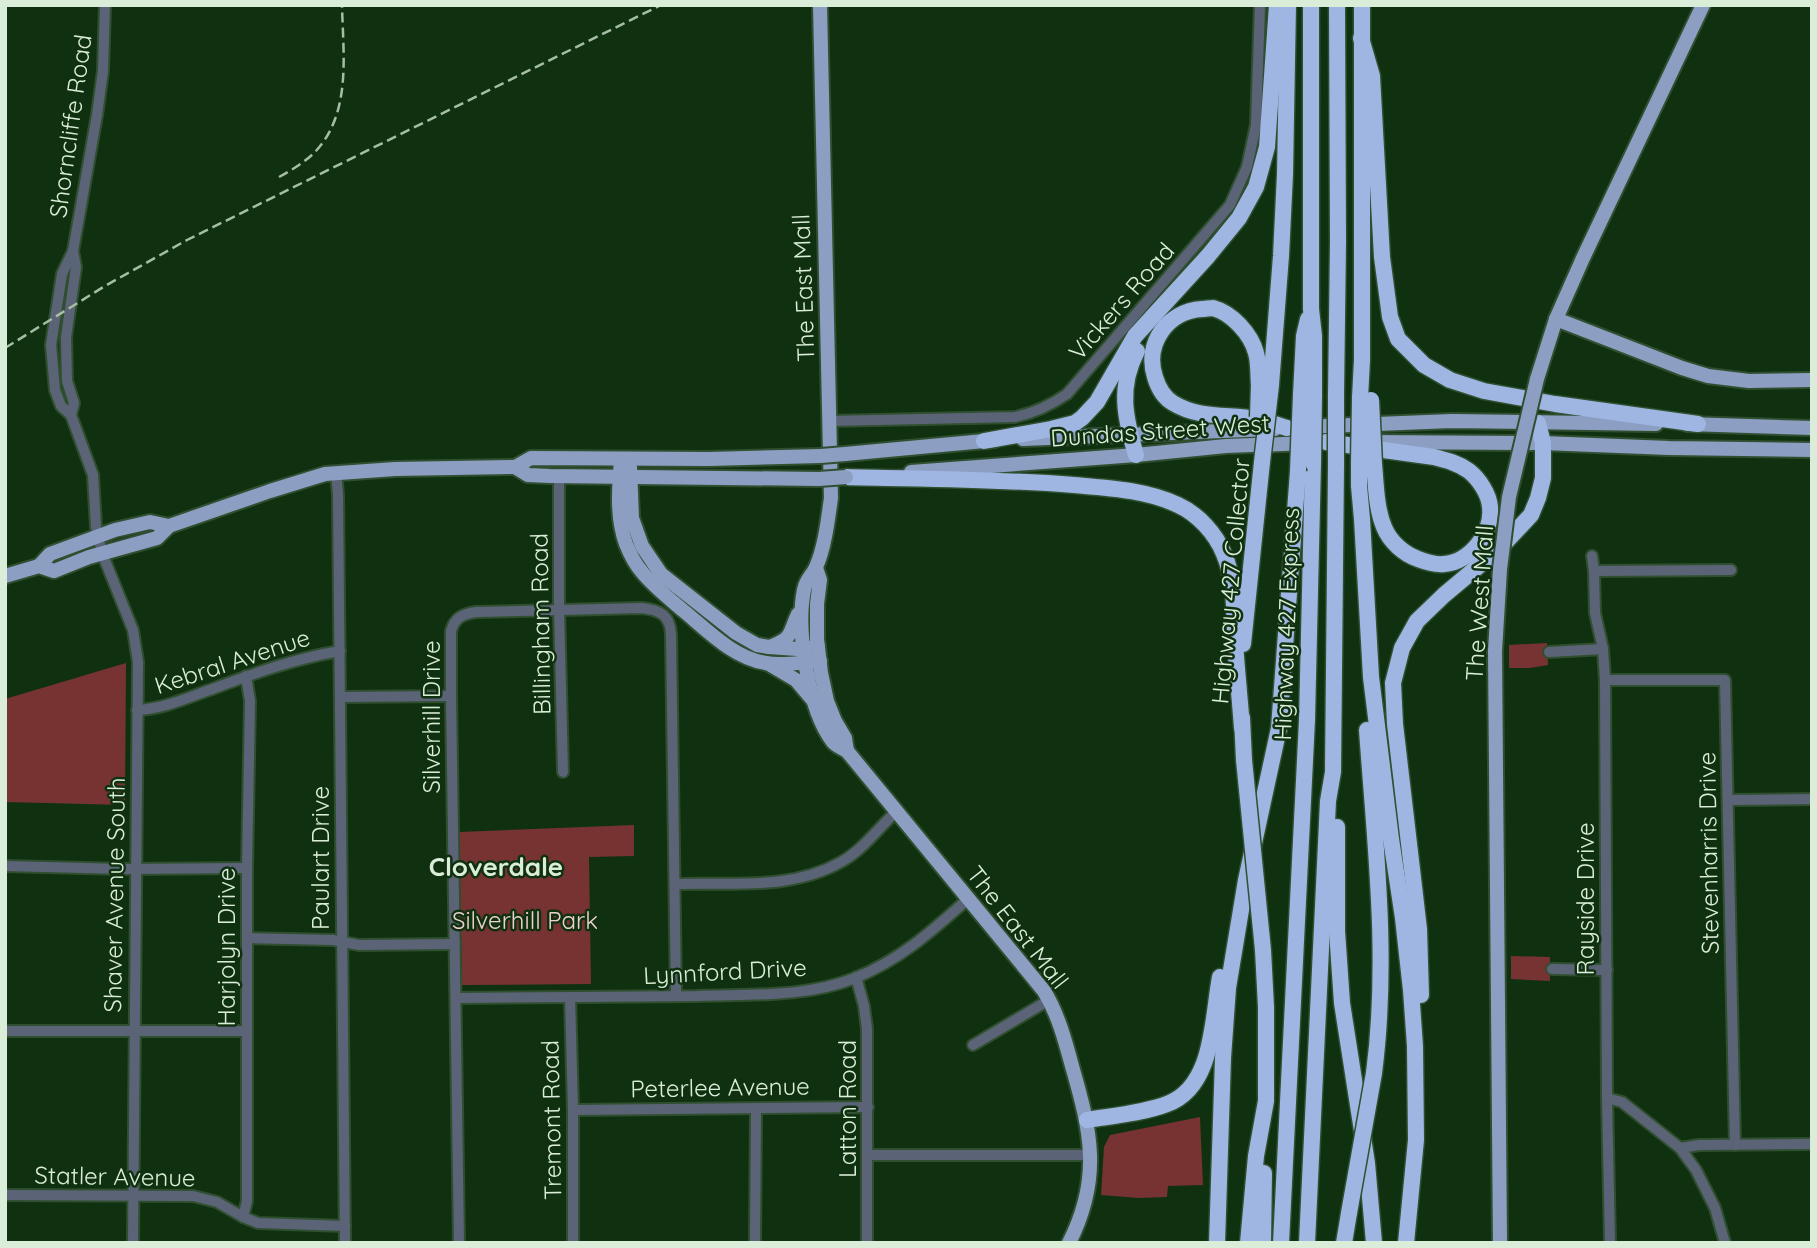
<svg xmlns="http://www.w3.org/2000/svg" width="1817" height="1248" viewBox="0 0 1817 1248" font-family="Quicksand,sans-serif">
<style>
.green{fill:#773331}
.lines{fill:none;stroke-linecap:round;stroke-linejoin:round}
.minor-casing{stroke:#304f30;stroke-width:14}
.major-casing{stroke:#304f30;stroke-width:18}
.highway-casing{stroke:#304f30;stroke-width:19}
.minor{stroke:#5b6476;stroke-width:10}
.major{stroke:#8c9fc3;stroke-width:14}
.highway{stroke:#9fb6e2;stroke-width:16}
.rail{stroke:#a6bda5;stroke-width:2.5;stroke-dasharray:10 5;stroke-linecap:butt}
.major-bridge-casing{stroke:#304f30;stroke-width:18;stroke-linecap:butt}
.highway-bridge-casing{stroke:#304f30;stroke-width:19;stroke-linecap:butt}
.major-bridge{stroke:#8c9fc3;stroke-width:14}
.highway-bridge{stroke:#9fb6e2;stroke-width:16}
.labels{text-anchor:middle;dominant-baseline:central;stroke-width:5;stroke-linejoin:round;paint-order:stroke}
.street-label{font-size:24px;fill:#daedd9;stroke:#103110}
.park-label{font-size:24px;fill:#edd1cf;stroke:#103110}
.neighbourhood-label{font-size:26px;font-weight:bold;fill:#daedd9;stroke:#103110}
</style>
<rect width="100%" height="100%" fill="#103110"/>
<g class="green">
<path d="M1547,643l1,22 -18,3h-21v-23z"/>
<path d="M126,663l-1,142 -120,-3v-103z"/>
<path d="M634,825v31l-45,1 2,127 -129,1 -3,-153z"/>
<path d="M1511,956l39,1v24l-39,-2z"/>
<path d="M1200,1117l3,68 -35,1 -1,11 -28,1 -38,-3 3,-48 6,-12z"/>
</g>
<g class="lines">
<g class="minor-casing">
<g id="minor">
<path d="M73,251l3,16 -10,70 1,44 7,22 -3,12 22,60 3,52 6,26 31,77 5,32 -5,581"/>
<path d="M71,415l-10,-9 -6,-16 -4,-45 11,-71 11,-23 24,-136 6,-44 2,-66"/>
<path d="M829,421l186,-4c19,-4 36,-12 52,-23l163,-189 17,-38 9,-42 4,-120"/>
<path d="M336,472l2,23 7,748"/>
<path d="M559,476v133l4,163"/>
<path d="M1592,556l2,15 1,42 8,36 2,31 2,418 3,145"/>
<path d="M1594,571l137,-1"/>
<path d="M1549,652l54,-3"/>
<path d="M1605,680h120l10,465"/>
<path d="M340,697l111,-1"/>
<path d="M137,710c27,-1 52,-13 78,-22 40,-15 82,-30 125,-37"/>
<path d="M1728,800l84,-1"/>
<path d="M5,866l119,3 123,-1"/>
<path d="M675,884c55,-2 115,7 166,-22 22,-12 37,-34 56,-51"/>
<path d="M247,938l86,2 26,5 96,-1"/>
<path d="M1552,969l55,1"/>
<path d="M856,977l8,29 3,23v214"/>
<path d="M570,997l3,113v133"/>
<path d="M456,998c80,-1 161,-1 241,-2 52,-2 108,2 158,-18 45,-18 77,-47 113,-79"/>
<path d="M5,1031h242"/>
<path d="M973,1045l76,-45"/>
<path d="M1607,1098l15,4 58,46 16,22 19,38 10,35"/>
<path d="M573,1110l295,-3"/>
<path d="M1680,1148l19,-3 113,-1"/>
<path d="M868,1155h223"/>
<path d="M5,1195l188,1 24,6 26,15 15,6 87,3"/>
<path d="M243,1217l4,-16v-333l3,-167 -4,-25"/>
<path d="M459,1243l-8,-547v-65c4,-14 12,-17 25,-19l166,-4c18,2 28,7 29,26l5,362"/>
<path d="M755,1243l1,-135"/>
</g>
</g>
<g class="major-casing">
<g id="major">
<path d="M820,5l11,493c-3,21 -6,49 -15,69 -4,9 -10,12 -12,23 -8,39 4,120 29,152 3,4 9,6 14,9l197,240c14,23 21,49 28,75 19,66 30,112 -3,177"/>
<path d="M1556,319l126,49 26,8 41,5 63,-1"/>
<path d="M1537,379l19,-60 27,-61 120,-253"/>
<path d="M1687,424l125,4"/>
<path d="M1302,427l150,-6 204,3"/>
<path d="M1023,439l252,-10"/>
<path d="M1365,442l178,1 126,5 143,2"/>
<path d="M845,454l150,-14"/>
<path d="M621,459c-2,28 -5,58 5,85 4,10 9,20 16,28 12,15 29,28 43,40 24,20 49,46 81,51 17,3 37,-1 54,-2"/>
<path d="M515,467l13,8 22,1 269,3"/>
<path d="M630,467l2,51 10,28 19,28 75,59 21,12 12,2 28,2 21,-2"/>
<path d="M911,472l225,-17 90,-9 84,-3"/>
<path d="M39,566l11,-12 65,-24 35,-8 19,4"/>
<path d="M816,568l4,12 -3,24v35l4,34 6,28 8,20 10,17 2,13"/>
<path d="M5,576l34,-10 15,5 35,-14 68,-19 12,-12 101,-35 55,-17 70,-5 120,-2 16,-9 178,1 112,-3"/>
<path d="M770,647c24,-10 18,-12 28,-33"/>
<path d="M769,664l27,16 16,19"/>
<path d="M1500,1243l-5,-592 5,-82"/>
</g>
</g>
<g class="highway-casing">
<g id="highway">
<path d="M1311,5v304l3,27v60"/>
<path d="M1361,38l11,38 10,181 8,60 8,22 26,26 26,15 34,11 71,13 143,20"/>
<path d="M1259,385c-1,-10 0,-22 -3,-32 -5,-19 -24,-40 -43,-45 -1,0 -10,1 -11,1 -34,2 -58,34 -47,68 3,10 8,20 18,26 26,16 55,11 83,16 11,2 21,6 31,9"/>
<path d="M1271,385l10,-129 4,-82 3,-169"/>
<path d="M1301,395l3,-59 4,-17"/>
<path d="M1336,396l2,-154 -1,-237"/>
<path d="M1360,398l2,-38v-355"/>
<path d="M984,441l67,-12 24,-6 7,-5 15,-16 38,-66 73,-80 31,-38 17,-31 11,-40 10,-142"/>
<path d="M1326,442l108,15c12,3 24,6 35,14 10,8 20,23 21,36 3,26 -20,55 -46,57 -7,1 -18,-2 -26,-5 -14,-5 -28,-17 -34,-32 -8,-19 -8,-43 -10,-63"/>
<path d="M1136,455c-11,-37 -18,-68 1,-104"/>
<path d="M1359,464v22l3,33 9,158 20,162 12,79 8,72 4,56 1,94 -10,103"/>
<path d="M846,477c76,2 152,2 228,8 35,3 72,5 104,20 20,9 38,29 46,49 12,28 10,60 11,89 2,29 5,57 7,85"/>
<path d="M1243,644l19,-182"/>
<path d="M1242,718l2,42"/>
<path d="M1367,730c8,114 22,228 7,343"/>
<path d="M1337,827v104l5,72 25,160 7,80"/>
<path d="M1421,995l-2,-66 -24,-205 -2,-41 9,-35 15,-27 27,-26 56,-47 31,-33 7,-17 5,-20v-35l-5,-20"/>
<path d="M1087,1120c24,-4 57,-7 80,-16 47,-17 45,-85 53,-127"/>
<path d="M1217,1243l6,-185 5,-70 18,-108 33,-152 19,-257"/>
<path d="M1248,1243l8,-87 10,-55v-94l-3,-57"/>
<path d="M1263,1243l1,-70"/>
<path d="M1281,1243l26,-523 6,-257"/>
<path d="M1307,1243l21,-442 5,-29 3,-307"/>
<path d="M1344,1243l5,-30"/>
</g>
</g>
<use href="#minor" class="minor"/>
<use href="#major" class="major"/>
<use href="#highway" class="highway"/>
<g class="rail">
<path d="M279,177c13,-7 26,-15 36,-25 37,-39 28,-98 27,-147"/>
<path d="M5,348l100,-62 82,-46 474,-235"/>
</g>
<g class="major-bridge-casing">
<g id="major-bridge">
<path d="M821,456l24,-2"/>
<path d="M819,479l27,-2"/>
<path d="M1500,569l9,-72 28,-118"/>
</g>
</g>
<g class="highway-bridge-casing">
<g id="highway-bridge">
<path d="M1371,400l3,64"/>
<path d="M1258,417l1,-32"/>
<path d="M1262,462l9,-77"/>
<path d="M1313,463l1,-67"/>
<path d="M1359,464l1,-66"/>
<path d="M1336,465v-69"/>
<path d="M1298,471l3,-76"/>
<path d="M1244,760l19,190"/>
<path d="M1349,1213l25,-140"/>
</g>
</g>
<use href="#major-bridge" class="major-bridge"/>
<use href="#highway-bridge" class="highway-bridge"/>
</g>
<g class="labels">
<g class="street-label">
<text transform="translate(70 126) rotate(-82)">Shorncliffe Road</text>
<text transform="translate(803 288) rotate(-92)">The East Mall</text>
<text transform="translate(1121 301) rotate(-49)">Vickers Road</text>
<text transform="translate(1160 430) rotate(-4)">Dundas Street West</text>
<text transform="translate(1230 581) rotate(-85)">Highway 427 Collector</text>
<text transform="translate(1479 603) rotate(-86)">The West Mall</text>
<text transform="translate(540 624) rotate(-91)">Billingham Road</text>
<text transform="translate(1286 624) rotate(-88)">Highway 427 Express</text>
<text transform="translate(232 661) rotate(-18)">Kebral Avenue</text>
<text transform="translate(431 717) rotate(-90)">Silverhill Drive</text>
<text transform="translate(1708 853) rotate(-91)">Stevenharris Drive</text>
<text transform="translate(320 858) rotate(-90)">Paulart Drive</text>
<text transform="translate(114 895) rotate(-89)">Shaver Avenue South</text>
<text transform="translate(1585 899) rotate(-90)">Rayside Drive</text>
<text transform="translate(1018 927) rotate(52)">The East Mall</text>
<text transform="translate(226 947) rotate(-90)">Harjolyn Drive</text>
<text transform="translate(725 971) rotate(-3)">Lynnford Drive</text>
<text transform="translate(720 1087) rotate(-1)">Peterlee Avenue</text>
<text transform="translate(847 1109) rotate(-90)">Latton Road</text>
<text transform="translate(551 1120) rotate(-91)">Tremont Road</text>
<text transform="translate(115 1176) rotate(1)">Statler Avenue</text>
</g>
<g class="park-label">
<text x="525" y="920">Silverhill Park</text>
</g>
<g class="neighbourhood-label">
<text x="496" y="866">Cloverdale</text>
</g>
</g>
<rect width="1817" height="1248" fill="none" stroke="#daedd9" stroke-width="14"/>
</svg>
